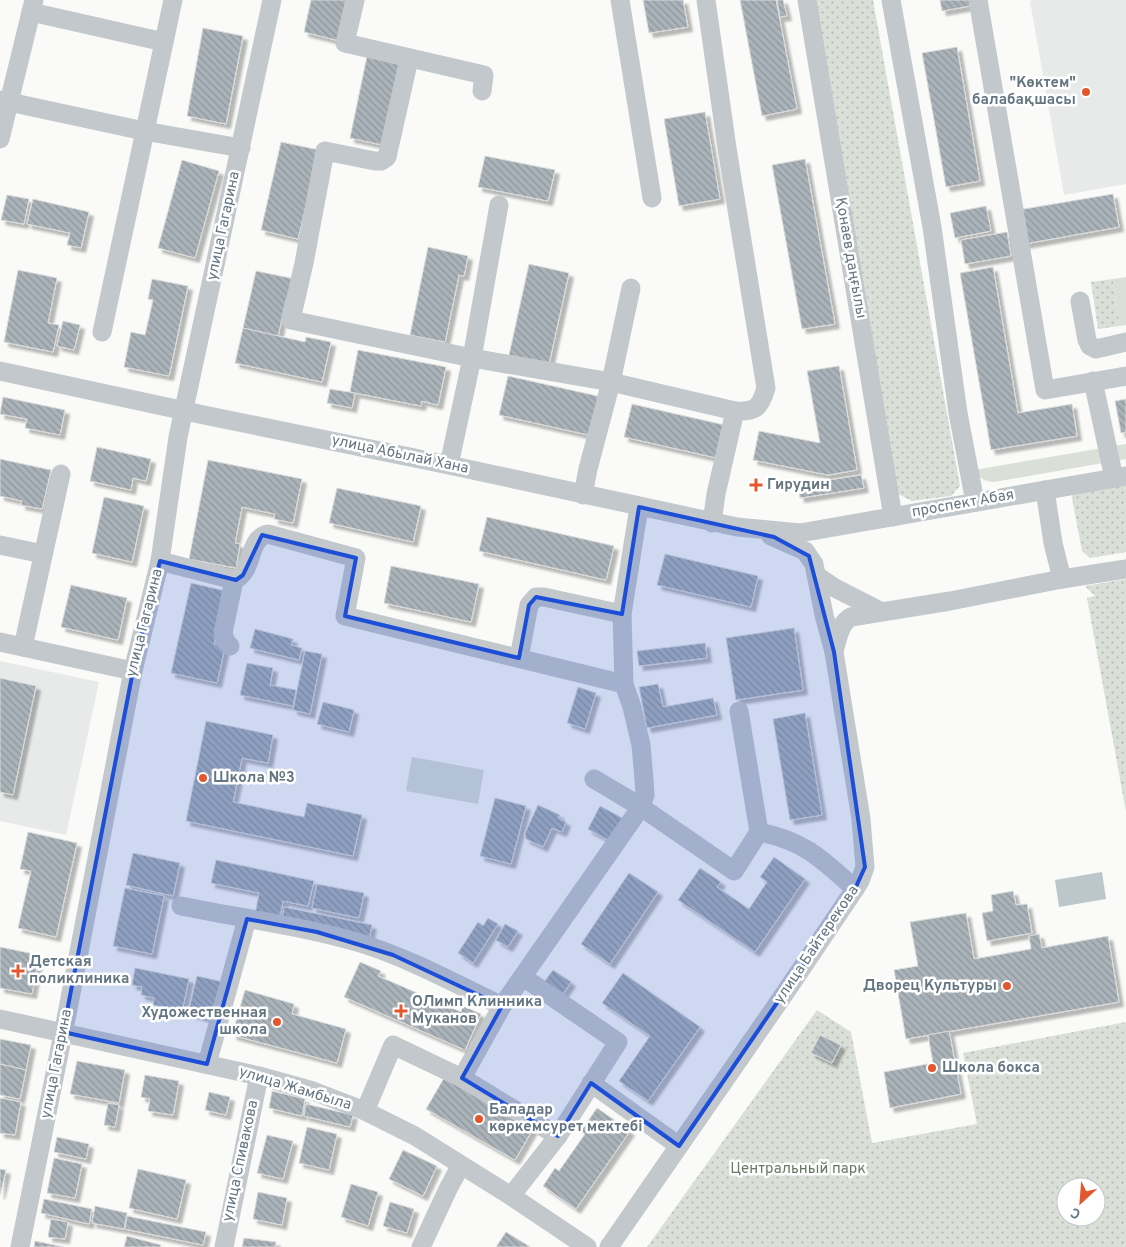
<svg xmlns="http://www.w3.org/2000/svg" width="1126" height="1247" viewBox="0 0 1126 1247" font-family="Overpass,sans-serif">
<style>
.built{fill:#e8e9e9}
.green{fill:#dadfd7}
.park{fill:url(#park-dots);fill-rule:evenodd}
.water{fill:#bbc7cb}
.building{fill:url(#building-back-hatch);stroke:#dcdcda;filter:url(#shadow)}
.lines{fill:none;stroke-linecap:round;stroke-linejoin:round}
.street{stroke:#c3c8cc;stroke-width:19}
.marked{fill:#1d4ed8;fill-opacity:0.2;stroke:#1d4ed8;stroke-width:4;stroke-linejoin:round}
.poi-dot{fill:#e4572e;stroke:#fff;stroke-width:2}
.labels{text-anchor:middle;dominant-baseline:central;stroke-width:5;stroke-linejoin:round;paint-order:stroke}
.poi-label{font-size:15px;font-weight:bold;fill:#657683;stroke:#fff;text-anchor:start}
.street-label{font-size:15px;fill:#657683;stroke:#fff}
.park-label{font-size:15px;fill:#687a64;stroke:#fff}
</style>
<defs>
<pattern id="park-dots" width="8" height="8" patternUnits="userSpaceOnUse" patternTransform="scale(1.25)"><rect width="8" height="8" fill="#dadfd7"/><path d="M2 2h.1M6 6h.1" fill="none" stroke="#b4b9b4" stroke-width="1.8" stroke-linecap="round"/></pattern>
<pattern id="building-back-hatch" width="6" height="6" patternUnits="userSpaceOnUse" patternTransform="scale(1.25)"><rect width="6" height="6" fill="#aab3b9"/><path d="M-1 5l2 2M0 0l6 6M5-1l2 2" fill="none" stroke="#8e969c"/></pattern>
<filter id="shadow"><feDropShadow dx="4.5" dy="4.5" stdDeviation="1" flood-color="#0004"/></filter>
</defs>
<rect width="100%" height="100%" fill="#fafaf8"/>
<g class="built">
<path d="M1035,0h91v184l-62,11 -34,-194z"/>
<path d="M0,661l99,21 -33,153 -66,-14z"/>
</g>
<g class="green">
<path d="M1126,277v48l-7,1 -6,-47z"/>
<path d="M1126,444v15l-132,23c-9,0 -15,-4 -20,-12z"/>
<path d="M412,757l72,13 -6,34 -72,-13z"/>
</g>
<g class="park">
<path d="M815,0h58l87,486 -9,10 -39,5 -14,-7z"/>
<path d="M1113,279l6,47 -21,3 -7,-47z"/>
<path d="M1126,475v77l-36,6 -8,-7 -10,-53 1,-9z"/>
<path d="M1126,579v233l-39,-214 8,-2 -10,-10z"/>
<path d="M817,1010l34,22 21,111 105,-19 -14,-71 163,-31v225h-479zM1066,1187h30v30h-30z"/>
</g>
<path class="water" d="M1102,872l4,27 -47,8 -4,-27z"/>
<g class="building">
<path d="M311,0h37l-4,42 -40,-10z"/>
<path d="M643,0h40l5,27 -39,6z"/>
<path d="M740,0h36l21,109 -35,7z"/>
<path d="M777,0h6l4,16 -7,1z"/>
<path d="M940,0h29l1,6 -28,5z"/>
<path d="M203,28l40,8 -17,88 -39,-8z"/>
<path d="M957,47l23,134 -34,6 -24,-134z"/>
<path d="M367,56l37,8 -17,82 -37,-8z"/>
<path d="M705,112l15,87 -41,7 -15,-87z"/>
<path d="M281,142l38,8 -21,89 -37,-9z"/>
<path d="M485,156l70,14 -7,31 -70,-14z"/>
<path d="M805,159l30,165 -33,5 -30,-164z"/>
<path d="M182,160l37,11 -24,87 -37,-10z"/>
<path d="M1113,194l6,33 -95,17 -6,-34z"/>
<path d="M7,195l22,4 -5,25 -23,-4z"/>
<path d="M33,199l56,13 -8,36 -14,-3 3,-12 -43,-9z"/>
<path d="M986,206l5,25 -36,7 -5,-25z"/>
<path d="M1007,232l4,24 -46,8 -4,-24z"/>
<path d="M428,247l40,9 -4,20 -5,-1 -14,67 -35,-7z"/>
<path d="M529,264l40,9 -20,91 -40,-9z"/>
<path d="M993,267l25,146 54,-9 5,32 -86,14 -31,-177z"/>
<path d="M18,270l39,8 -9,45 11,2 -6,27 -49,-10z"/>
<path d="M256,271l39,8 -5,22 -4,-1 -8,36 -35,-8z"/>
<path d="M152,279l36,7 -19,90 -45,-9 7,-35 14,3 8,-35 -5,-1z"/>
<path d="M63,321l17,4 -6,25 -17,-4z"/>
<path d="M243,328l62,14 1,-5 25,5 -9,40 -87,-19z"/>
<path d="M358,350l88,17 -8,38 -16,-4 -1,5 -71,-14z"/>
<path d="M839,366l18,104 -29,5 -75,-15 6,-29 61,12 -13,-72z"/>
<path d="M508,376l94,21 -9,39 -94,-21z"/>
<path d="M330,389l25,4 -3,15 -25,-5z"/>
<path d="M3,397l62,13 -5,25 -35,-7 2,-9 -27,-5z"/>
<path d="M1126,399v33l-5,1 -6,-32z"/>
<path d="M632,404l97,22 -8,33 -97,-22z"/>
<path d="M97,447l54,12 -5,22 -13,-3 -2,12 -41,-9z"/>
<path d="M0,459l51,11 -9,39 -21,-4 1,-4 -22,-5z"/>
<path d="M208,460l94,19 -9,44 -19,-4 1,-5 -33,-7 -7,36 5,1 -4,24 -47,-9z"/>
<path d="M861,475l3,13 -64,10 -2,-13z"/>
<path d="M337,488l84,18 -8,36 -84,-19z"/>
<path d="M104,497l40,9 -12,56 -40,-9z"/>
<path d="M487,517l127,29 -8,34 -127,-29z"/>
<path d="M665,554l93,22 -7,31 -94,-22z"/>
<path d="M391,566l88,18 -8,38 -87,-19z"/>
<path d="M191,583l39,9 -8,17 -8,35 11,3 -8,36 -46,-10z"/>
<path d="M71,585l56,13 -9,42 -57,-13z"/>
<path d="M794,628l9,62 -67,10 -10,-62z"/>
<path d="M255,629l38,10 -2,6 11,3 -3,12 -49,-12z"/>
<path d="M705,643l2,15 -68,8 -2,-15z"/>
<path d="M305,651l17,3 -12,60 -17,-4z"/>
<path d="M247,663l26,5 -3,17 26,5 -3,16 -53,-11z"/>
<path d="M0,678l36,8 -23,109 -13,-3z"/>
<path d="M658,684l5,23 50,-9 4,17 -70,13 -8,-41z"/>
<path d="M578,687l18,6 -11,36 -18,-6z"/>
<path d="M323,702l31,8 -5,22 -32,-8z"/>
<path d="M805,713l17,102 -32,5 -17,-101z"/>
<path d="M206,721l67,14 -5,28 -26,-5 -9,44 71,15 3,-14 55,12 -9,41 -167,-35z"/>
<path d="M495,798l31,8 -15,58 -31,-8z"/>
<path d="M538,805l22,10 -2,3 8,4 -4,10 -10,-4 -9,19 -17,-8 -1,-6z"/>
<path d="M600,806l26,14 -18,20 -20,-11z"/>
<path d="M28,832l49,11 -21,94 -38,-9 13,-57 -11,-2z"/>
<path d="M133,853l47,10 -7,33 -47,-11z"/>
<path d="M774,857l31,22 -50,73 -77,-52 22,-32 21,14 -4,5 32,22 18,-27 -7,-5z"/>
<path d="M216,860l98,21 -6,25 -25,-5 -4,19 -24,-5 4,-22 -48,-10z"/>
<path d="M629,873l29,19 -48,72 -29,-20z"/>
<path d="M317,884l47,9 -5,25 -47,-10z"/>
<path d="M125,888l39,8 -12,58 -39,-8z"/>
<path d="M1013,891l3,14 11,-1 5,29 -45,8 -5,-28 11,-2 -2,-16z"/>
<path d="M284,907l88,18 -3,14 -87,-17z"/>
<path d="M966,913l8,46 57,-10 -2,-13 10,-2 3,14 66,-12 11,66 -213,37 -12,-69 24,-4 -8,-44z"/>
<path d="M488,918l10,6 -25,39 -15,-10 20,-31 5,4z"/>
<path d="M505,924l13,7 -10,16 -12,-7z"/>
<path d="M0,947l39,8 -7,39 -32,-6z"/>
<path d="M360,962l21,9 -3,5 83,36 2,-6 18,8 -16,36 -121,-53z"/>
<path d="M135,968l54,11 -7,32 -29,-6 1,-7 -13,-3 1,-8 -10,-2z"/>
<path d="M553,970l18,12 -8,12 -19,-12z"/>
<path d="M623,973l77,54 -52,74 -29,-20 31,-45 -48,-33z"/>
<path d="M197,976l26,6 -9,38 -26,-7z"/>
<path d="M245,990l49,14 -2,10 54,15 -9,34 -105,-28z"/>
<path d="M949,1031l12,63 -71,14 -6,-36 49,-9 -5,-28z"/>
<path d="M820,1035l21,10 -9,18 -21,-10z"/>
<path d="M0,1039l31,6 -5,25 -26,-6z"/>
<path d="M77,1061l48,9 -6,33 -49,-9z"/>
<path d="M0,1064l26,6 -6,29 -20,-4z"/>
<path d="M145,1075l34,6 -6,34 -25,-4 2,-12 -9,-2z"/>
<path d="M444,1078l89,51 -18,31 -89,-51z"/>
<path d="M272,1091l33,8 -3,17 -33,-8z"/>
<path d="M209,1092l21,5 -4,18 -21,-5z"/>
<path d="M0,1098l21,4 -6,33 -15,-2z"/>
<path d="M108,1103l11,2 -4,22 -11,-2z"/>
<path d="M306,1104l47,11 -3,12 -46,-11z"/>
<path d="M597,1108l33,23 -54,78 -33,-23 12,-18 4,3 26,-37 -4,-3z"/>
<path d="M307,1127l30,7 -8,36 -30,-7z"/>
<path d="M267,1135l26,6 -10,38 -26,-6z"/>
<path d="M57,1137l32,7 -3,15 -32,-7z"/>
<path d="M403,1150l34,16 -14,30 -34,-17z"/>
<path d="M54,1158l28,6 -7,34 -28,-5z"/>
<path d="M0,1169l6,1 -6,25z"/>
<path d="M138,1169l48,11 -9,39 -48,-11z"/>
<path d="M351,1184l27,8 -10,34 -27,-9z"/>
<path d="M258,1192l29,6 -5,27 -29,-6z"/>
<path d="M44,1199l48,10 -3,15 -48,-11z"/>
<path d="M390,1202l24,7 -7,24 -24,-7z"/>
<path d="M95,1206l32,7 -3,16 -32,-6z"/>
<path d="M127,1216l79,16 -3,13 -78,-16z"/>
<path d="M51,1219l17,3 -3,17 -17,-2z"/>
<path d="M506,1232l24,15h-34z"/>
<path d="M127,1236l34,9 -1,2h-36z"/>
<path d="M244,1238l32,4 -1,5h-33z"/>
<path d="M35,1241l29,6h-30z"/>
</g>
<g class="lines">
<g class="street">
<path d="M355,0l-10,43 139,32 -2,16"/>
<path d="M620,0l32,198"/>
<path d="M807,0l86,517"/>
<path d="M891,0l41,227 26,186 17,89"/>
<path d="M978,0l67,390 81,-14"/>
<path d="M31,12l133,30"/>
<path d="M409,59l-22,98 -6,4h-6l-50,-10 -21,112 -13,57 181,38 139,24 124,29c21,1 25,-3 31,-23l-39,-240 -21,-148"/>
<path d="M0,100l144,31 97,17"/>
<path d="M0,139l34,-139"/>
<path d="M1080,301l7,39 3,6 6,3 30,-7"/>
<path d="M102,332l71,-332"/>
<path d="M0,371l204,44 245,50 288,62 63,6 326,-57"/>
<path d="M1093,381l21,97"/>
<path d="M449,465l23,-107 27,-153"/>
<path d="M1045,490l8,53 9,36"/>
<path d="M583,495l5,-26 23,-87 20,-94"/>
<path d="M712,523l4,-29 19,-83"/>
<path d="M0,545l43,9"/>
<path d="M160,561l74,19c20,-7 13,-42 34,-46l88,24 -11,58 279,68"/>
<path d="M816,575l19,13 45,23"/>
<path d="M0,642l133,29"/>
<path d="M230,646l-4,-4 -3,-9 11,-53"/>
<path d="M23,647l38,-173"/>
<path d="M834,652c3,-12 6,-30 17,-35l99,-16 112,-22 64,-10"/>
<path d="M519,658l10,-53 7,-8h8l78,17"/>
<path d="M594,779l47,28 93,64 25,-39 -20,-121"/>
<path d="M759,832c44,8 64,28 96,57"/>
<path d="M181,906c59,12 121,20 179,37 49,15 96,41 142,63"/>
<path d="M0,1019l259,57 54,15 52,20 50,25 96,60 76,51"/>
<path d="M207,1064l40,-145"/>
<path d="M462,1078l40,-72 139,-199 4,-12 -1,-16 -3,-34 -9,-38 -8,-23 -2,-70 17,-107"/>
<path d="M591,1083l88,63"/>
<path d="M365,1111l28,-66 69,33 96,58"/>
<path d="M511,1196l47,-60 60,-94 -95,-65"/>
<path d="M20,1247l47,-233 66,-343 27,-110 18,-124 94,-437"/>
<path d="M224,1247l35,-171"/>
<path d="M421,1247l28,-60 12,-22"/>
<path d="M609,1247l178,-257 68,-101 5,-8 5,-14 -4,-48 -27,-167 -10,-37 -10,-51 -9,-13 -34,-15"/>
</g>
</g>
<path class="marked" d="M639,507l135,30 35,19 25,96 31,215 -10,22 -176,257 -88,-63 -33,53 -96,-58 40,-72 -109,-51 -76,-23 -70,-13 -40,145 -144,-32 70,-361 27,-110 76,19 7,-5 19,-40 94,23 -11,58 174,42 10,-53 7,-8 86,17z"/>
<g class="poi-dot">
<circle cx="1086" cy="92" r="5"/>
<path d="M753.5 477.5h5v5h5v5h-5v5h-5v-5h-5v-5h5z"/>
<circle cx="203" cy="778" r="5"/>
<path d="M15.5 963.5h5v5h5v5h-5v5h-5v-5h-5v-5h5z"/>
<circle cx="1007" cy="986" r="5"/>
<path d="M398.5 1003.5h5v5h5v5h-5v5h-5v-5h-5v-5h5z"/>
<circle cx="277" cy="1022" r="5"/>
<circle cx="932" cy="1068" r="5"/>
<circle cx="479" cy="1119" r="5"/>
</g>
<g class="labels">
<g class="poi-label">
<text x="1076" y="83" text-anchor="end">"Көктем"<tspan x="1076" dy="17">балабақшасы</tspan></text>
<text x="767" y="485">Гирудин</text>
<text x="213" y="778">Школа №3</text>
<text x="29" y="962">Детская<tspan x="29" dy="17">поликлиника</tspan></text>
<text x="997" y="986" text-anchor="end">Дворец Культуры</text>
<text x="412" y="1002">ОЛимп Клинника<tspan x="412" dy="17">Муканов</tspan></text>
<text x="267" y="1013" text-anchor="end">Художественная<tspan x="267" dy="17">школа</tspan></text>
<text x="942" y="1068">Школа бокса</text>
<text x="489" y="1110">Баладар<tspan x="489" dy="17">көркемсурет мектебі</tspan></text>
</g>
<g class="street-label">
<text transform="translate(224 226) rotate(-78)">улица Гагарина</text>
<text transform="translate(850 258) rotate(80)">Қонаев даңғылы</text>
<text transform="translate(400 455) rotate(12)">улица Абылай Хана</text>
<text transform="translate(963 504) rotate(-10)">проспект Абая</text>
<text transform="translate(145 623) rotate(-76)">улица Гагарина</text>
<text transform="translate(817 945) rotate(-56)">улица Байтерекова</text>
<text transform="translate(57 1064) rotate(-79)">улица Гагарина</text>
<text transform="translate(295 1089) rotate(17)">улица Жамбыла</text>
<text transform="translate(241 1161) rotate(-78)">улица Спивакова</text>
</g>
<g class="park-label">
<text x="798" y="1169">Центральный парк</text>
</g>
</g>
<g transform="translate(1081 1202) rotate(206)"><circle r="24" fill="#ffffff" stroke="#c1c8cd"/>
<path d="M0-4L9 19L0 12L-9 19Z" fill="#e4572e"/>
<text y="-8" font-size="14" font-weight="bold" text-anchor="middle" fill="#657683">С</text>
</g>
</svg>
